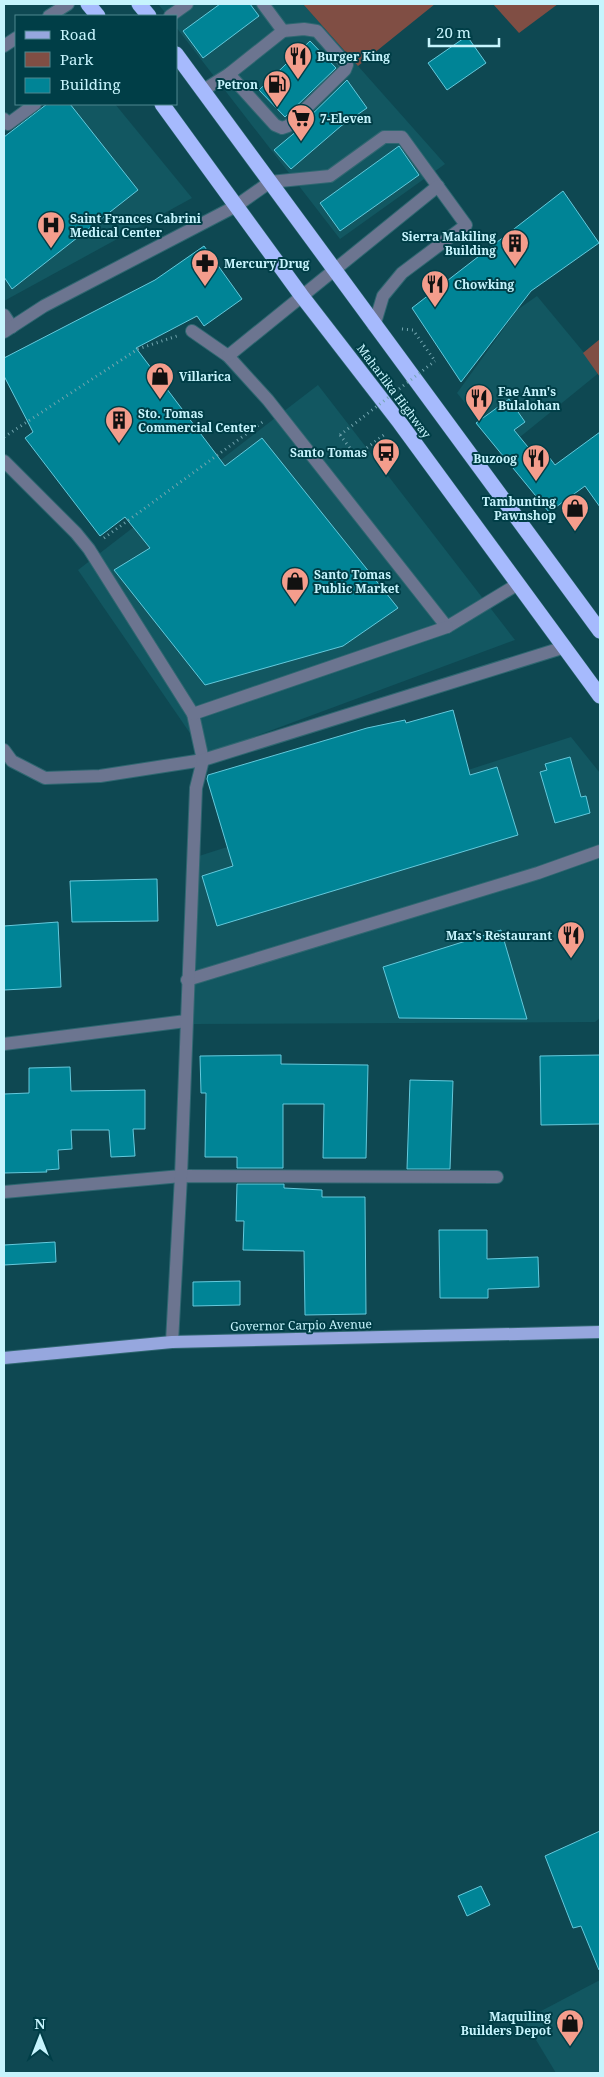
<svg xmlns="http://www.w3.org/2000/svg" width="604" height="2077" viewBox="0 0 604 2077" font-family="'Noto Serif',serif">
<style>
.built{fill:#125761}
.green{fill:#804e44}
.building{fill:#008496;stroke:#64c9dc}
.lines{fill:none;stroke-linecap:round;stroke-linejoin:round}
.minor-casing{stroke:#2f6771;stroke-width:14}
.major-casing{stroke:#2f6771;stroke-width:14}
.highway-casing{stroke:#2f6771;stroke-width:16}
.path{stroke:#72a5af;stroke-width:3;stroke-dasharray:1 4;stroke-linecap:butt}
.minor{stroke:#6c7590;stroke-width:12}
.major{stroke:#96a7de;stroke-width:12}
.highway{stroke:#a6bafd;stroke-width:15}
.path-bridge{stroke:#72a5af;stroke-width:3;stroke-dasharray:1 4;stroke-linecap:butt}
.labels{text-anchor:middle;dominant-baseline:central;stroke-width:4;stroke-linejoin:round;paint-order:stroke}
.poi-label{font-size:12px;font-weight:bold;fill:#c6f4fd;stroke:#003e47;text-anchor:start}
.street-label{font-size:12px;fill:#c6f4fd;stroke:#003e47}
</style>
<rect width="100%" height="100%" fill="#0e4852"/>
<g class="built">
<path d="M158,4h145l142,160 -105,75 -164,-212v-11h-8z"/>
<path d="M50,104h65l77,94 -188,103v-162z"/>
<path d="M537,296l63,76 -96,78 -47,-57 60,-83z"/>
<path d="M318,385l197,255 -310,115 -127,-185z"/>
<path d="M571,737l29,36v245l-5,4 -402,2 6,-168z"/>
<path d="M600,1980v93h-44l-32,-53z"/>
</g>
<g class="green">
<path d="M303,4h132l-77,62z"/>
<path d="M493,4h65l-39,29z"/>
<path d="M600,339v38l-17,-24z"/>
</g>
<g class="building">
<path d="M220,4h30l9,12 -56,42 -20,-27z"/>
<path d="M467,36l19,27 -39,27 -19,-27z"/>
<path d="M310,41l26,27 -51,49 -26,-27z"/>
<path d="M347,80l20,28 -26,18 -50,43 -17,-19 24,-20 -1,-1z"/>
<path d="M47,104h23l68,86 -126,99 -8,-12v-140z"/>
<path d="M399,146l20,29 -79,56 -20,-28z"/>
<path d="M563,191l36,52 -68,48 -70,91 -49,-74z"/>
<path d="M204,246l38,53 -38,27 -7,-10 -61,32 89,118 37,-28 136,170 -55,38 -138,39 -91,-115 36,-22 -25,-31 -25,19 -75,-98 8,-6 -29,-56v-18l151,-78z"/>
<path d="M509,399l16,23 -11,8 27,33 8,-6 6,8 45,-33v75l-15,-21 -36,26 -73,-89z"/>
<path d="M453,710l17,65 27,-8 21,68 -301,91 -15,-50 31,-10 -26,-87 1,-4 159,-47 38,-8 1,3z"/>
<path d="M570,757l11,40 5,-1 4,17 -35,10 -15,-51 7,-2 -2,-6z"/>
<path d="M157,879l1,42 -86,1 -2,-41z"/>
<path d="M58,922l3,65 -57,3v-64z"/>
<path d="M501,930l26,89 -128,-1 -16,-51z"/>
<path d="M281,1055v9l87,1 -2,93h-43l1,-54h-41v64h-46v-11h-32l1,-64h-5l-1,-37z"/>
<path d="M600,1055v69l-59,1 -1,-69z"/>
<path d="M70,1067l1,24 74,-1v39h-12l2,27 -24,1 -2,-27h-38l1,19 -14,1 1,19 -13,1 1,2 -43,1v-79l25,-1v-25z"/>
<path d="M410,1080l43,1 -3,88h-43z"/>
<path d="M237,1184h47v4l38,2v7h43l1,117 -61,1 -1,-64 -61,-1 1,-29h-8z"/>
<path d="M439,1230h48v29l51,-2 1,30 -51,2v9h-48z"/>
<path d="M55,1242l1,20 -52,3v-20z"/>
<path d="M240,1281v24l-47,1v-24z"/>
<path d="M600,1831v139h-1l-18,-44 -8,2 -28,-72z"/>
<path d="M481,1886l9,19 -23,11 -9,-20z"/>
</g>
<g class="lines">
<g class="minor-casing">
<g id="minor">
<path d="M49,16l19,-12"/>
<path d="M170,16l17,-12"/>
<path d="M4,46l12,-8"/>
<path d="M229,74l46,51 7,3 6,-2 57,-56 2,-5 -30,-34 -13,-2 -21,2"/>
<path d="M202,91l27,-17 54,-43 -20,-27"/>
<path d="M4,119l4,5 27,-20"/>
<path d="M4,315l8,12"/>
<path d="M192,331l36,25 40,44 179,227 71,-43"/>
<path d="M4,332l40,-26 192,-100 34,-24 60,-6 54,-39h18l64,88 -64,48 -19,23 -9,30"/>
<path d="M228,356l210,-170"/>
<path d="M4,461l72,72 13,16 104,165 10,46 -103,16 -55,2 -33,-17 -8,-11"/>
<path d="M193,714l254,-87"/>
<path d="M187,980l351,-107 62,-22"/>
<path d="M4,1044l182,-23"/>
<path d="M4,1192l177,-16 316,1"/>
<path d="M172,1342l9,-166 15,-388 7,-28 362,-113"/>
</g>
</g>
<g class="major-casing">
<path id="major" d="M4,1358l168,-16 428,-10"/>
</g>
<g class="highway-casing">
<g id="highway">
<path d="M88,4l10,12"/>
<path d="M139,4l10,12"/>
<path d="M176,54l424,577"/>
<path d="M162,104l139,191 99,128 200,273"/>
</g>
</g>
<g class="path">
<path d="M402,329l11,1 22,31"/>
<path d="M340,435l16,21 29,-22"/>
<path d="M4,437l134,-88 39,-13"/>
<path d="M104,538l160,-117"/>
</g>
<use href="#minor" class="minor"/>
<use href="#major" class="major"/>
<use href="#highway" class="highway"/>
<path class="path-bridge" d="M340,435l95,-74"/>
</g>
<defs>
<g id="restaurant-pin" transform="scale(1.4375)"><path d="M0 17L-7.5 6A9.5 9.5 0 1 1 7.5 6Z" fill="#f49d8c" stroke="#003e47"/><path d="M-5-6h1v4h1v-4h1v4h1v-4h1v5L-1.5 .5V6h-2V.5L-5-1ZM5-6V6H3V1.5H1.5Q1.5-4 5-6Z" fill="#111"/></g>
<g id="fuel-pin" transform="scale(1.4375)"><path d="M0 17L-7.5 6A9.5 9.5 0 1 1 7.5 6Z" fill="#f49d8c" stroke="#003e47"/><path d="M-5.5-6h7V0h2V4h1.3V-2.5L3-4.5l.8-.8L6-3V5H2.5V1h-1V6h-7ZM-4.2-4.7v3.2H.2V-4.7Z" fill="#111"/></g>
<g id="supermarket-pin" transform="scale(1.4375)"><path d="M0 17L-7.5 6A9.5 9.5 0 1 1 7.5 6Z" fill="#f49d8c" stroke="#003e47"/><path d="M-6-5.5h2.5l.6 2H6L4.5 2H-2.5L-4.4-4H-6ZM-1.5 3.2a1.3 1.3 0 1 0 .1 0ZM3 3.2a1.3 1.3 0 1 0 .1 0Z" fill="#111"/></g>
<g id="hospital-pin" transform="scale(1.4375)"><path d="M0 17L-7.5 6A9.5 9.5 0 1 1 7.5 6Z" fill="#f49d8c" stroke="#003e47"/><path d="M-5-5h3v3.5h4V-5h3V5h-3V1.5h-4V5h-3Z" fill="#111"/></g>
<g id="building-pin" transform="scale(1.4375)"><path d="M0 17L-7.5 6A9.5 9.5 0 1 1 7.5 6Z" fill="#f49d8c" stroke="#003e47"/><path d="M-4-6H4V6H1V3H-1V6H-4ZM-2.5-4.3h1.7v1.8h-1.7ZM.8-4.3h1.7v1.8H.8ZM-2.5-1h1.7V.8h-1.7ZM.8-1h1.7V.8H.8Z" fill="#111"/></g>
<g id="pharmacy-pin" transform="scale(1.4375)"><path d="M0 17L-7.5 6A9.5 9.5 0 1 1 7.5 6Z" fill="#f49d8c" stroke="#003e47"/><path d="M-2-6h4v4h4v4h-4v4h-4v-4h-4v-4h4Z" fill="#111"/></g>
<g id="shop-pin" transform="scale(1.4375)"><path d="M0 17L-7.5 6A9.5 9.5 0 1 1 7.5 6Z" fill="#f49d8c" stroke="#003e47"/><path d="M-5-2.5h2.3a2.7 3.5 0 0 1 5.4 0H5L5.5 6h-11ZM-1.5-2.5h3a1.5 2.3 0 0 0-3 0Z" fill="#111"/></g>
<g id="bus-pin" transform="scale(1.4375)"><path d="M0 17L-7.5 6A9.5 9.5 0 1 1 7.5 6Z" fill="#f49d8c" stroke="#003e47"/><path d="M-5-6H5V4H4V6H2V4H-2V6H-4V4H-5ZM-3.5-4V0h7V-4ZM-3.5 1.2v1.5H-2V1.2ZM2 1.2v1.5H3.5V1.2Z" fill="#111"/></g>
</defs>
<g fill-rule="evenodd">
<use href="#restaurant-pin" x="298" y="56"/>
<use href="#fuel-pin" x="277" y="84"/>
<use href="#supermarket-pin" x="301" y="118"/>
<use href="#hospital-pin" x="51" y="225"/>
<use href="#building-pin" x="515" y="243"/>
<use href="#pharmacy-pin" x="205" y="263"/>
<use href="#restaurant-pin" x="435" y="284"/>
<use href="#shop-pin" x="160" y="376"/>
<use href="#restaurant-pin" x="479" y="398"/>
<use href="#building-pin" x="119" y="420"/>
<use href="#bus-pin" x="386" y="452"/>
<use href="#restaurant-pin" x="536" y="458"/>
<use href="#shop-pin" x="575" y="508"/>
<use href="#shop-pin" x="295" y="581"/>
<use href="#restaurant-pin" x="571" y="935"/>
<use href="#shop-pin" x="570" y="2023"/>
</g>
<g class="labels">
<g class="poi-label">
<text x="317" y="56">Burger King</text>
<text x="258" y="84" text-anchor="end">Petron</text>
<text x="320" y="118">7-Eleven</text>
<text x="70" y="218">Saint Frances Cabrini<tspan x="70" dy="14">Medical Center</tspan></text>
<text x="496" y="236" text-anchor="end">Sierra Makiling<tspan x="496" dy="14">Building</tspan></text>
<text x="224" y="263">Mercury Drug</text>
<text x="454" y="284">Chowking</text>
<text x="179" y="376">Villarica</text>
<text x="498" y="391">Fae Ann's<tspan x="498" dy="14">Bulalohan</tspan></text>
<text x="138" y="413">Sto. Tomas<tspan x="138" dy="14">Commercial Center</tspan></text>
<text x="367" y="452" text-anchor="end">Santo Tomas</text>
<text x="517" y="458" text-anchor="end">Buzoog</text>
<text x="556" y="501" text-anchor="end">Tambunting<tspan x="556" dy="14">Pawnshop</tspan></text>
<text x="314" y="574">Santo Tomas<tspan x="314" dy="14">Public Market</tspan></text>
<text x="552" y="935" text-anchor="end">Max's Restaurant</text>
<text x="551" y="2016" text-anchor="end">Maquiling<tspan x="551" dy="14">Builders Depot</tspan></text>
</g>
<g class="street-label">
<text transform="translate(394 391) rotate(53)">Maharlika Highway</text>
<text transform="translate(301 1325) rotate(-1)">Governor Carpio Avenue</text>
</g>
</g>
<rect width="604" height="2077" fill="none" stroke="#c6f4fd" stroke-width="10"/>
<rect x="15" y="15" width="162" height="90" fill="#003e47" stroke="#4f8790"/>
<rect x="25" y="31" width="25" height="8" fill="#96a7de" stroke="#4f8790"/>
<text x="60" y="40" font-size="15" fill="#c6f4fd">Road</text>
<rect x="25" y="52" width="25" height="15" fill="#804e44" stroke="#4f8790"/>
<text x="60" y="65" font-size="15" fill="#c6f4fd">Park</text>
<rect x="25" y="78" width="25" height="15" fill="#008496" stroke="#4f8790"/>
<text x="60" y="90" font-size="15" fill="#c6f4fd">Building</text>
<g transform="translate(40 2037)" stroke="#003e47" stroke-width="4" paint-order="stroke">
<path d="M0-4L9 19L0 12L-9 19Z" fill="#c6f4fd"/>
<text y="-8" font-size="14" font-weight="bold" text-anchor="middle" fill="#c6f4fd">N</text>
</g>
<path d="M429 38v8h70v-8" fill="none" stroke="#c6f4fd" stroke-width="2.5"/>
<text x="436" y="38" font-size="15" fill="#c6f4fd" stroke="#003e47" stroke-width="4" paint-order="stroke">20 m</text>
</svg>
